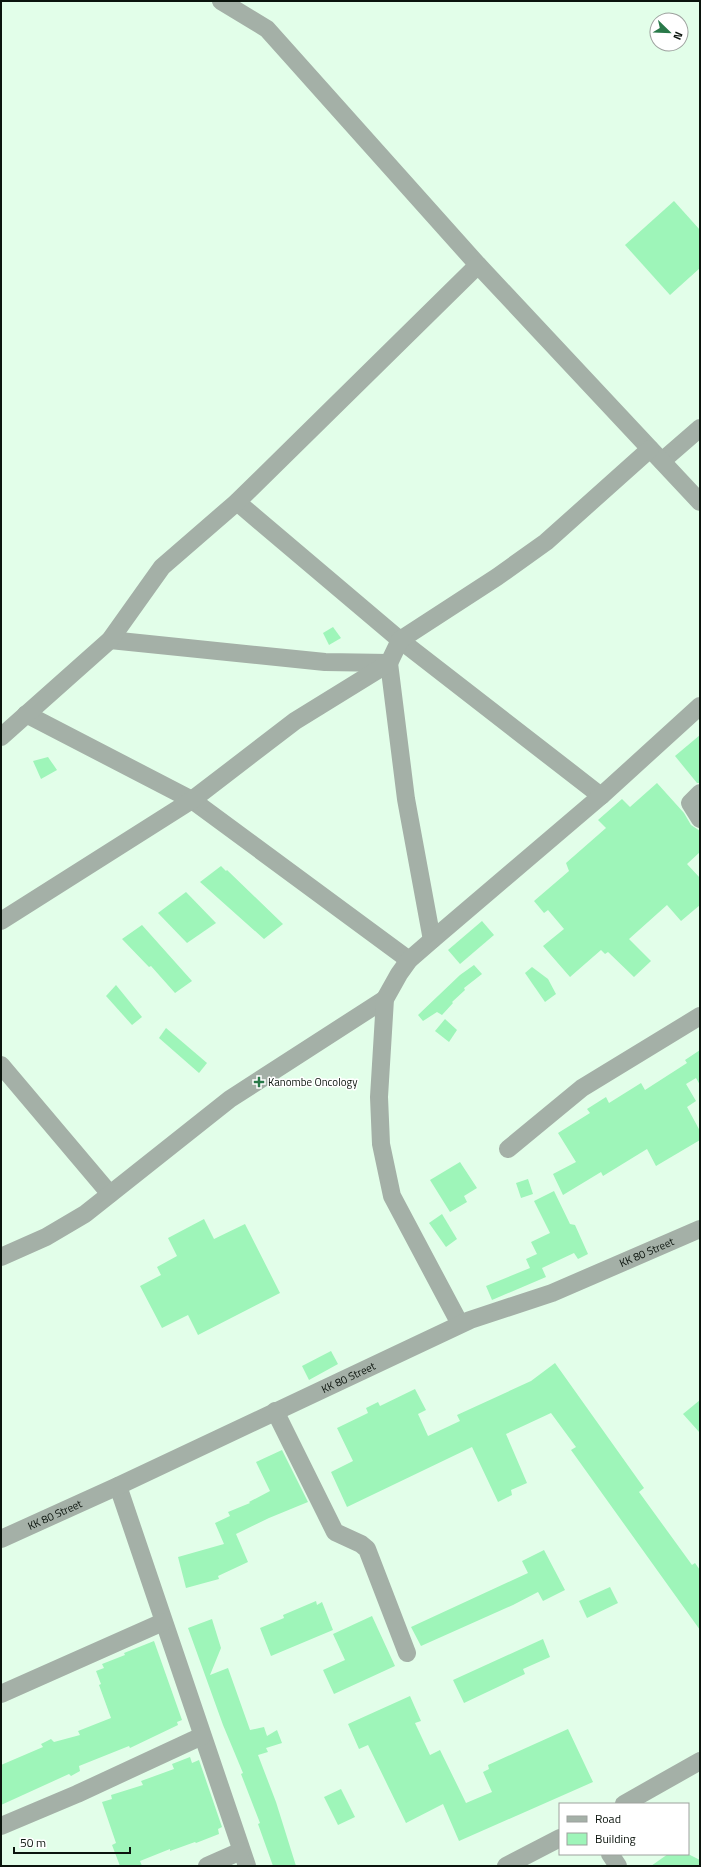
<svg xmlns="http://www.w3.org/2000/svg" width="701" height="1867" viewBox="0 0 701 1867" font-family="'Titillium Web',sans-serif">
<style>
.building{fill:#9ef5b9}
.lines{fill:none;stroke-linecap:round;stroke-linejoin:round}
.minor{stroke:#a4b0a7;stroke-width:18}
.poi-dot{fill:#297949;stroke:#fff;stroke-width:1.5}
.labels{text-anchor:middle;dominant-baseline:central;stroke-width:3;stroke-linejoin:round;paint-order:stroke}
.poi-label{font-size:11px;fill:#0b140d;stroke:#fff;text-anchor:start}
.street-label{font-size:11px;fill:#0b140d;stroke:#fff}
</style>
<rect width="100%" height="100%" fill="#e2fee9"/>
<g class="building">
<path d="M674,201l26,29v38l-30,27 -45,-50z"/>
<path d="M333,627l8,11 -12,7 -6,-12z"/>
<path d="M700,735v48h-3l-22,-27z"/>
<path d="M48,757l9,13 -16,9 -8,-18z"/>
<path d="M657,783l27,30 7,12 9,6v21l-13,12 13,14v27l-19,16 -14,-16 -38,34 22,22 -17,16 -26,-25 -3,2 -4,-4 -31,27 -27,-31 21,-17 -16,-19 -4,3 -10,-12 35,-30 -3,-8 40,-35 -8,-8 24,-21 8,8z"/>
<path d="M221,866l5,5 1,-1 56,54 -19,15 -64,-57z"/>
<path d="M186,892l30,31 -29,20 -29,-30z"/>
<path d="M482,921l12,14 -34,29 -12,-14z"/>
<path d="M142,925l50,56 -17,12 -24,-27 -2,1 -27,-28z"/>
<path d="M474,965l8,9 -18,14 1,2 -13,12 1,1 -11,12 -5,-3 -14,9 -5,-6 42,-40z"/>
<path d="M532,967l16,12 8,15 -11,8 -20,-29z"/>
<path d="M116,985l26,32 -10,8 -26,-29z"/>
<path d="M445,1019l12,11 -8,12 -14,-11z"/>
<path d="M166,1028l41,35 -8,10 -40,-35z"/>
<path d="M700,1050v35l-4,-7 -10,6 10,17 -9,6 13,24v9l-44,26 -9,-17 -44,27 -2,-4 -38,23 -10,-21 23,-12 -18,-29 32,-20 -3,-4 19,-12 3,6 32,-20 4,7 42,-27 -2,-3z"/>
<path d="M460,1162l17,26 -13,8 3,6 -17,10 -20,-32z"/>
<path d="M528,1179l5,15 -12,4 -5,-15z"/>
<path d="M554,1191l16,33 5,1 13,29 -10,5 -4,-6 -32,15 4,9 -54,23 -6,-14 44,-18 -4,-9 11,-5 -6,-12 19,-9 -16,-32z"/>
<path d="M442,1214l15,25 -11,8 -17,-24z"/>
<path d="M204,1219l10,20 31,-15 35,69 -82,42 -10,-20 -26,13 -22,-42 21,-11 -4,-8 20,-11 -9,-18z"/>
<path d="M331,1351l7,13 -29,16 -7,-14z"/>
<path d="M555,1363l89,125 -5,4 53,73 3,-2 5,7v60l-129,-180 5,-3 -25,-34 -45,21 21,49 -16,7 1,5 -14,7 -26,-55 -125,60 -16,-35 22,-11 -16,-33 31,-15 -2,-5 12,-6 2,4 35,-17 11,21 -8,4 10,22 32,-15 -3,-6 74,-34z"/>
<path d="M700,1400v33l-17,-19z"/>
<path d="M282,1450l26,52 -39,16 -33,16 12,28 -30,14 1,3 -33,9 -8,-31 46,-13 -9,-21 15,-7 -2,-4 22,-9 -1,-1 21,-11 -14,-29z"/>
<path d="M544,1550l21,40 -22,11 -5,-9 -25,13 -92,41 -10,-19 117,-54 -6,-12z"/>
<path d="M610,1587l8,16 -31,15 -8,-17z"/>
<path d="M316,1601l1,4 5,-3 11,28 -62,26 -11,-28 24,-10 -1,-3z"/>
<path d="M372,1616l23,50 -61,28 -11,-24 22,-10 -12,-26z"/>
<path d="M212,1619l9,29 -11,27 18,-7 22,62 14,-3 3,9 10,-6 5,13 -16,5 2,4 -10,3 18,47 20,64h-23l-15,-42 2,-1 -19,-49 2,-1 -20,-48 -35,-97z"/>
<path d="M543,1639l7,18 -27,12 2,5 -61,29 -11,-23z"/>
<path d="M154,1641l28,79 -5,2 1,3 -48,23 -1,-2 -50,20 1,5 -9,5 -2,-2 -68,31v-40l42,-18 -2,-3 10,-5 3,3 26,-7 -2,-4 33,-13 -12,-33 2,-1 -5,-13 8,-3 -2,-4 23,-9 -1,-2z"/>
<path d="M410,1696l11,25 -6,2 15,32 10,-5 26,53 26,-11 -9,-20 6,-3 -1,-4 80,-36 25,53 -134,59 -16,-37 -37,19 -38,-78 -9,4 -11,-25z"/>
<path d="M190,1757l2,6 7,-3 23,67 -4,2 1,5 -23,9 -1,-1 -25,9v-2l-30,12 2,5h-22l-8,-21 4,-2 -14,-41 10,-3 -1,-4 32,-10 -2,-4 33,-12 -2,-5z"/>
<path d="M341,1789l14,28 -17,8 -14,-28z"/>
<path d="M668,1854h20l12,6v6h-49z"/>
</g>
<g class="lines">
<g class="minor">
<path d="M221,1l46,28 211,236"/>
<path d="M662,461l38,-33"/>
<path d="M237,502l163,138 201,156"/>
<path d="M110,640l215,22 64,1 17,136 26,141"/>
<path d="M26,714l166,86 217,160"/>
<path d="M1,737l109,-97 52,-73 75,-65 241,-237 222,237"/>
<path d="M700,793l-10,10 10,16"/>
<path d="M1,921l191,-121 103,-79 94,-58 11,-23 97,-63 49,-35 104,-93"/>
<path d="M1,1065l109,129"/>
<path d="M508,1149l74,-61 118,-72"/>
<path d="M1,1257l45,-20 39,-23 145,-115 155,-100"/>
<path d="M460,1324l-68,-128 -11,-52 -2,-47 6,-98 14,-25 10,-14 23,-20 169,-144 99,-90"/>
<path d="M275,1411l60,121 26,12 6,5 40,104"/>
<path d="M118,1486l129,380"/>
<path id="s1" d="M1,1539l117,-53 352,-166 82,-27 148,-64"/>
<path d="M1,1694l162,-72"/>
<path d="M624,1804l76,-43"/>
<path d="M1,1826l76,-32 125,-58"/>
<path d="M610,1854l8,12"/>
<path d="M207,1866l34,-15"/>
<path d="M506,1866l54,-28"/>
</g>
</g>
<path class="poi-dot" d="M257 1076h4v4h4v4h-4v4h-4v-4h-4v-4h4z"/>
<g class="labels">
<g class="poi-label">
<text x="268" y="1082">Kanombe Oncology</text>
</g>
<g class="street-label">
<text stroke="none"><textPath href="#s1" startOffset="707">KK 80 Street</textPath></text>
<text stroke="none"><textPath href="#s1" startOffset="383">KK 80 Street</textPath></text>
<text stroke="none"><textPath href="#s1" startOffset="59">KK 80 Street</textPath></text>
</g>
</g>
<rect width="701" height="1867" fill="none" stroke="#0b140d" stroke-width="4"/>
<rect x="559" y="1803" width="130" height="52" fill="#ffffff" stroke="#9da19e"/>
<rect x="567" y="1816" width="20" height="6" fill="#a4b0a7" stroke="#9da19e"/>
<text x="595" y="1823" font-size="12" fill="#0b140d">Road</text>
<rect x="567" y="1833" width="20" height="12" fill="#9ef5b9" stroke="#9da19e"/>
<text x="595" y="1843" font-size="12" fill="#0b140d">Building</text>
<g transform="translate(669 32) rotate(113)"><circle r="19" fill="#ffffff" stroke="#9da19e"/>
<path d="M0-3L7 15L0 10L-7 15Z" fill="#297949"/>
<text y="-6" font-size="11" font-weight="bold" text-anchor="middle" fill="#0b140d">N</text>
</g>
<path d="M14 1847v6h116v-6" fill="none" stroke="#0b140d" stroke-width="2"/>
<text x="20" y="1847" font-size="12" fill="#0b140d" stroke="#ffffff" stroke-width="3" paint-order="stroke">50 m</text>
</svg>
